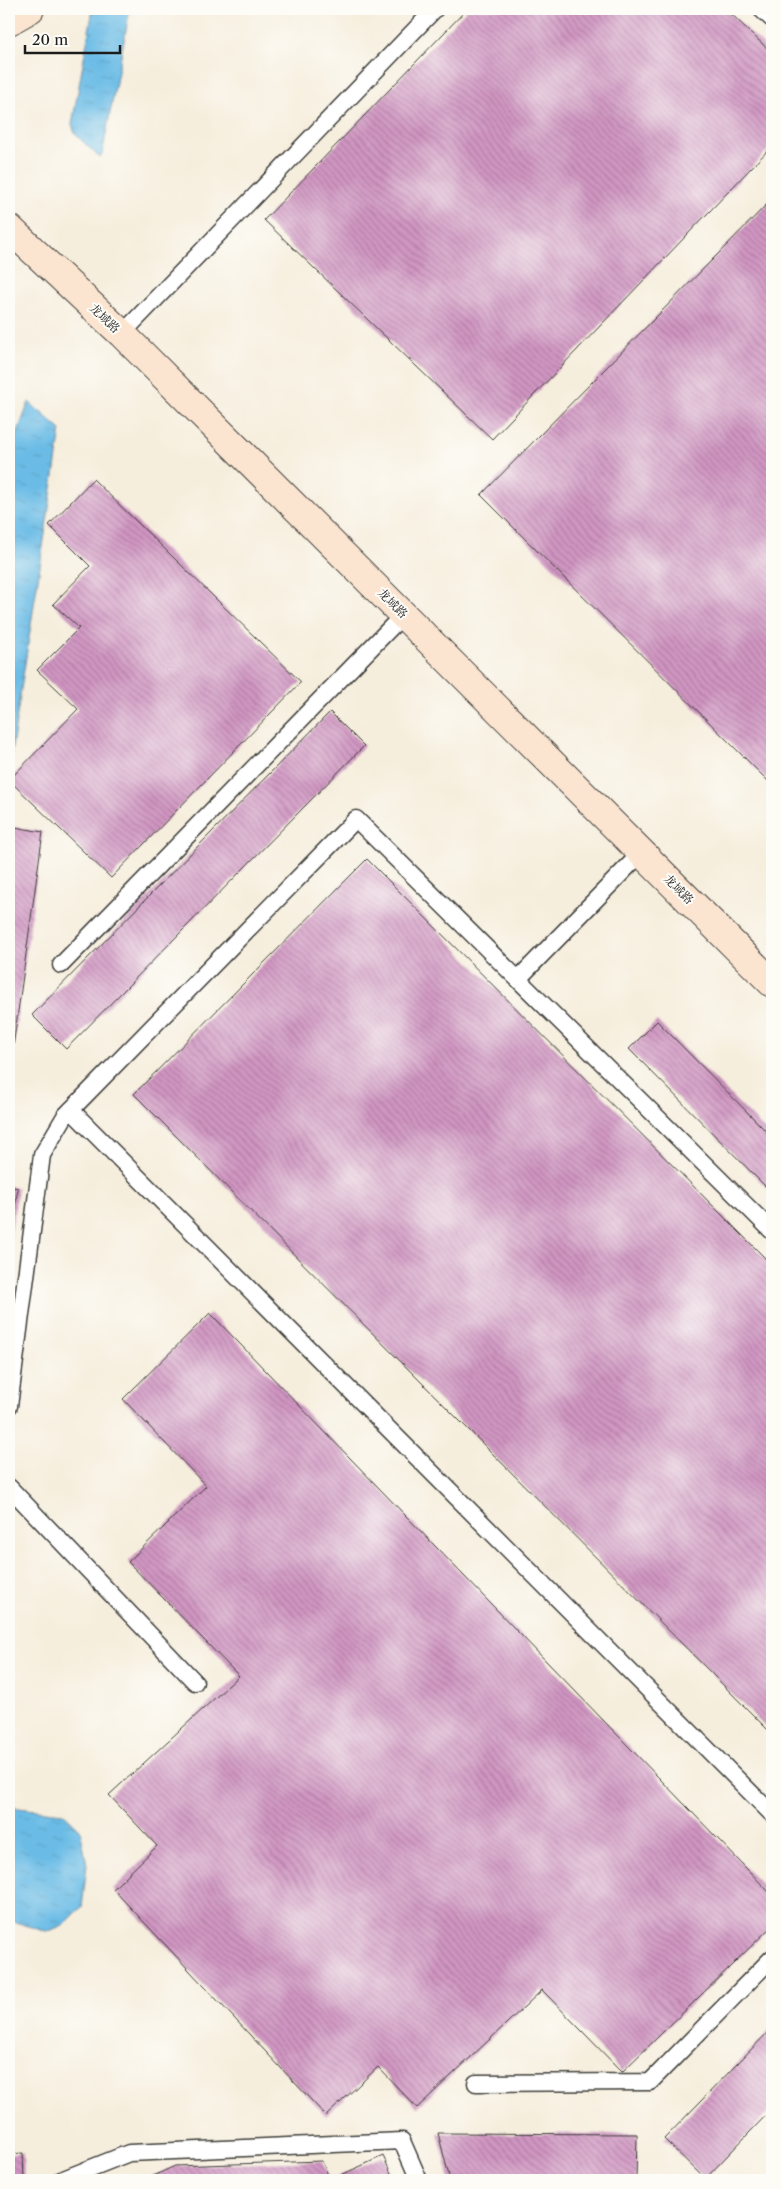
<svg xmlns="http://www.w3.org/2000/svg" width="781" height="2189" viewBox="0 0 781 2189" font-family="'Libre Caslon Text','Noto Serif SC',serif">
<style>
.water{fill:url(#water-ripples);stroke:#446c81}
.building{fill:url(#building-back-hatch)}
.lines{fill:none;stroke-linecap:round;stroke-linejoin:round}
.lane-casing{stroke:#3d3c39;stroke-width:19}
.secondary-casing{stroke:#3d3c39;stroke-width:30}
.lane{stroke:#fff;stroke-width:16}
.secondary{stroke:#fce5d0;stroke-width:28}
.labels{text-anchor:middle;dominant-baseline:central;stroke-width:4;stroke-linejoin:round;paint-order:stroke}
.street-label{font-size:12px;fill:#1c1c1c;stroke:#fdfcf7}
</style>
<defs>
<pattern id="water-ripples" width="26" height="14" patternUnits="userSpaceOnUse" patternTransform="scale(1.25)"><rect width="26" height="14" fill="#6bbce6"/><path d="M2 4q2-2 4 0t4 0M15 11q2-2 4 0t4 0" fill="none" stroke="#5ca1c5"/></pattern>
<pattern id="building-back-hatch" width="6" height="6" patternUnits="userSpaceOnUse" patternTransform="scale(1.25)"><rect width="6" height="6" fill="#d196c3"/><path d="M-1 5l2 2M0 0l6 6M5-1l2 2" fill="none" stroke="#a97a9e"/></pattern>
</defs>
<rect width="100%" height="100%" fill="#fdfcf7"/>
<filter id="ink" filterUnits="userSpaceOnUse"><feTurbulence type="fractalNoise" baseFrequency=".02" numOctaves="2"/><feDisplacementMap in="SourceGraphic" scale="10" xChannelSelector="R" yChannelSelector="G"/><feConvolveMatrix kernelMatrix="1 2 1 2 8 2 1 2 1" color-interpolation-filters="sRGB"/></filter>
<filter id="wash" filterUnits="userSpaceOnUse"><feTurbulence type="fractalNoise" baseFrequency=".0096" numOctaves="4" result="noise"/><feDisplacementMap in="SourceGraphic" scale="20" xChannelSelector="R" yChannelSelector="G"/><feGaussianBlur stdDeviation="1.12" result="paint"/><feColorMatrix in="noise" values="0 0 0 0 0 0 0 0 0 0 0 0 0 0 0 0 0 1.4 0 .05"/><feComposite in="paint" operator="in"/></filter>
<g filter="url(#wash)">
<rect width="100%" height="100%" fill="#f6eedd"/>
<g class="water">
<path d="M93,9h37l-28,146 -3,2 -24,-23 -3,-10z"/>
<path d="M29,402l32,28 -52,337v-306l3,-14z"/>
<path d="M9,1807l54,6 17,16 7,36 -5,42 -17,17 -18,8 -38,-12z"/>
</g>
<g id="blocks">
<g class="building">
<path d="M467,9h259l46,44v93l-280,293 -228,-219z"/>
<path d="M772,199v586l-291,-290z"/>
<path d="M93,479l208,203 -190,196 -102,-98 69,-71 -41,-39 42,-42 -26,-24 37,-38 -41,-41z"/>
<path d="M330,712l34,34 -298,303 -34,-34z"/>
<path d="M9,826l34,6 -33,237h-1z"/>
<path d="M367,859l405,406v469l-638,-640z"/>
<path d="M657,1021l115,116v56l-143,-144z"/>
<path d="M9,1186l9,2 -8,50h-1z"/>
<path d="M210,1313l562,582v31l-150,146 -80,-82 -125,118 -39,-41 -52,49 -213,-227 44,-43 -48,-51 130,-119 -111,-114 78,-76 -83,-87z"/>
<path d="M772,2028v81l-67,70 -41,-40z"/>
<path d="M438,2133l199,1 -1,46h-186z"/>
<path d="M23,2153l1,27h-15v-26z"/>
<path d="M383,2156l11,24h-250l31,-14 147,-5 8,19z"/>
</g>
</g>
</g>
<g filter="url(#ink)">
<use href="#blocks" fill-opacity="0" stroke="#3d3c39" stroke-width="1"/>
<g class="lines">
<g class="lane-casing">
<g id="lane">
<path d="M761,9l11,10"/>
<path d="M122,334l313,-325"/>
<path d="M61,965l343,-351"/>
<path d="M518,979l124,-127"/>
<path d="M71,1110l701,704"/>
<path d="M9,1406l33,-251 23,-39 291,-297 416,412"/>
<path d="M9,1487l186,195"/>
<path d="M476,2083l174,-1 122,-124"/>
<path d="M61,2180l68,-27 273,-12 17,39"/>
</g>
</g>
<g class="secondary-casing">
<g id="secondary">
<path d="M9,21l21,-12"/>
<path d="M9,228l113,106 650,649"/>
</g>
</g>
<use href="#lane" class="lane"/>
<use href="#secondary" class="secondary"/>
</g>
</g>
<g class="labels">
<g class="street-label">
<text transform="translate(105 318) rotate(43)">龙域路</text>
<text transform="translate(393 603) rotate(45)">龙域路</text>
<text transform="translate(679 889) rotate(45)">龙域路</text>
</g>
</g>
<rect width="781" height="2189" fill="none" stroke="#fdfcf7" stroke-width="30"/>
<path d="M25 45v8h95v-8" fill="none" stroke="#1c1c1c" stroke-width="2.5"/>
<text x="32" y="45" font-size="15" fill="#1c1c1c" stroke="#fdfcf7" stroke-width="4" paint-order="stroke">20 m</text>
</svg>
